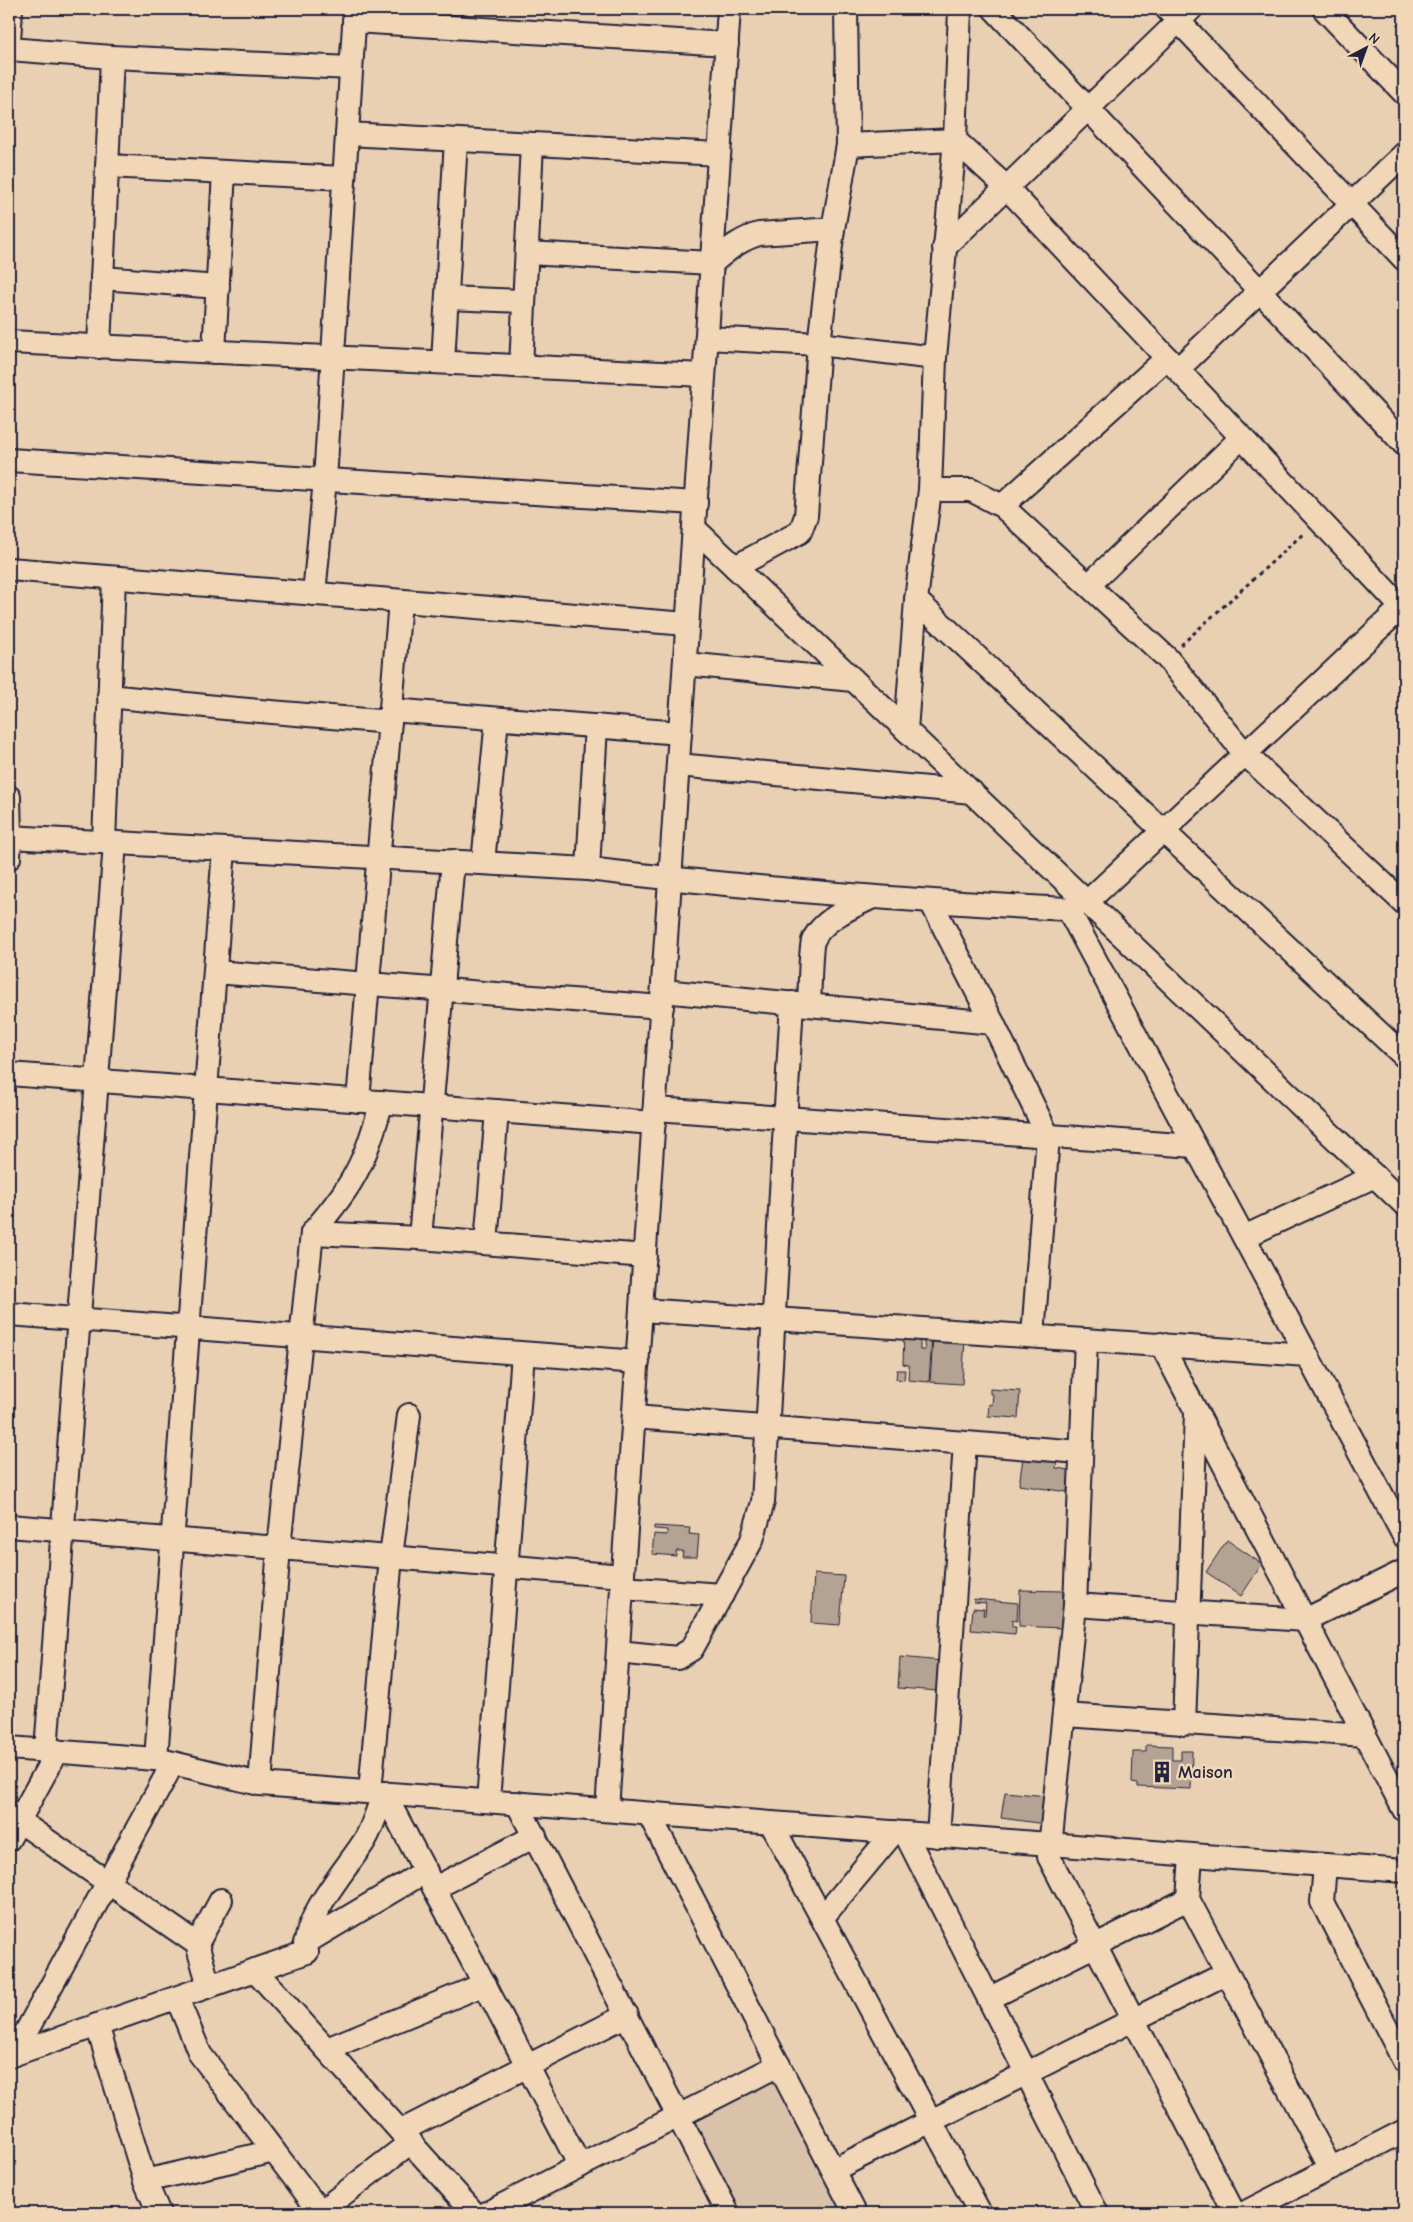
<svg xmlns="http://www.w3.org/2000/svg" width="1413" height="2222" viewBox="0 0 1413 2222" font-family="'Comic Neue',sans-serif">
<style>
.built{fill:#d9c2a9}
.building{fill:#b4a293;stroke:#22223b}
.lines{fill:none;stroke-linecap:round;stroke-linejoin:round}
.minor-casing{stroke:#22223b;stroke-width:26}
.path{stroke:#22223b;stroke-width:3;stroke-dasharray:4 4;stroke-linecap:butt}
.minor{stroke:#f1d7b8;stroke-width:22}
.labels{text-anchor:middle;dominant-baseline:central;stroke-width:5;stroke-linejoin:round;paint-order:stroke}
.poi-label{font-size:18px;font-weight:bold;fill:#22223b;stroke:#f1d7b8;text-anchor:start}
</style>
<rect width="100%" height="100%" fill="#e9d0b3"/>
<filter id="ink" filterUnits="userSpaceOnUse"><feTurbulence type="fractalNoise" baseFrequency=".02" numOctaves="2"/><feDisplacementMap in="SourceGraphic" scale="10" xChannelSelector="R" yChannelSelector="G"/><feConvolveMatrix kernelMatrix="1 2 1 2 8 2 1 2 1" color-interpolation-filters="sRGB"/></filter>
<g filter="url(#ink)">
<path class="built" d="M774,2081l69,132h-101l-48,-91z"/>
<g class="building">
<path d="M920,1334v16h5l-2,-12h9l-3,44 -21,-2 1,-15 -6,-1 1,-29z"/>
<path d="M933,1338l32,2 -3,44 -32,-2z"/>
<path d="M897,1370h8l-1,10 -8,-1z"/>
<path d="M990,1389l30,2 -2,27 -30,-2 1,-12 3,1 1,-11h-3z"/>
<path d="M1024,1451l47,6 -1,7 -13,-2 -1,6 13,2 -2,22 -48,-7z"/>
<path d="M654,1526l36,2 -1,6 10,1 -2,22h-15l1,-6h-7v5l-24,-2 2,-20 13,1v-5l-13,-1z"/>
<path d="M1227,1540l35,24 -21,32 -35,-24z"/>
<path d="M814,1574l30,2 -4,49 -29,-2z"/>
<path d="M1020,1590l43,1 -1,37 -43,-2z"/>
<path d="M974,1599l44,4 -1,18 -5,-1v7h4l-1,7 -44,-4 2,-22 11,1 -1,6h2l1,-12 -12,-1z"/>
<path d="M900,1657l42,4 -3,30 -41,-3z"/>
<path d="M1146,1745l26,1v14h9v-9h11l-1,38 -53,-2v-3l-6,-1 1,-31h13z"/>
<path d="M1005,1792l42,4 -2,28 -44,-6z"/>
</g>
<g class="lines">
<g class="minor-casing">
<g id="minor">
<path d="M994,9l410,435"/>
<path d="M1167,9l237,250"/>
<path d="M1324,9l80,84"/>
<path d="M354,21l373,23"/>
<path d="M9,41l2,-32"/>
<path d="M9,49l103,8 239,11"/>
<path d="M347,134l372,20"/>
<path d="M848,145l107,-5 51,47 398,423"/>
<path d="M107,166l237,12"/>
<path d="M944,248l247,-239"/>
<path d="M527,253l185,10c15,-12 28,-24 47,-29l74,-5"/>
<path d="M102,278l116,9"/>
<path d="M447,298l77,3"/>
<path d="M707,338l112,6 116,14"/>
<path d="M9,342l695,33"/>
<path d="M99,347l13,-290"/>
<path d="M214,352l10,-180"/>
<path d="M443,362l13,-222"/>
<path d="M521,366l11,-222"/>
<path d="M1178,369l226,-215"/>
<path d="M9,460l687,43"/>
<path d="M930,490h41l31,16 165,152 78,96 159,149"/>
<path d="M1002,506l165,-148"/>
<path d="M694,528l710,676"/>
<path d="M735,567l65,-35 6,-16 13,-172 14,-115 15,-84 -2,-136"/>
<path d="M9,569l678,55"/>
<path d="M1089,585l153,-148"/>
<path d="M314,594l11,-114 30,-471"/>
<path d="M916,600l488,456"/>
<path d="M685,664l168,16"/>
<path d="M109,696l116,12 165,14"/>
<path d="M391,710l289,23"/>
<path d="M906,730l10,-130 14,-110 5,-132 20,-218 5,-131"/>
<path d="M678,765l294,27"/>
<path d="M9,797l1,40 -1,21"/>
<path d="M9,837l579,32c159,19 320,32 480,40l19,-7 317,-297"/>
<path d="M104,842l10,-264"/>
<path d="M483,863l14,-144"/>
<path d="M588,869l8,-143"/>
<path d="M931,902l62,121 55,113 -15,200"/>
<path d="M1068,909l336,627"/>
<path d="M215,972l447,35"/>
<path d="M663,991l330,32"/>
<path d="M809,1004c1,-13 1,-53 4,-63 8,-21 41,-35 60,-44"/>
<path d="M9,1074l645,49"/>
<path d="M358,1101l42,-500"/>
<path d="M655,1109l540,37"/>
<path d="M312,1233l108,5 225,18"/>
<path d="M1244,1237l131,-61"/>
<path d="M420,1238l33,-377"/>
<path d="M486,1243l11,-132"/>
<path d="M641,1310l666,45"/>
<path d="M9,1314l629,48"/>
<path d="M1086,1340l-11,265 -26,252 185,356"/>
<path d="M1161,1344l243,466"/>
<path d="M634,1417l447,35"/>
<path d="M9,1526l614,50"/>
<path d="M622,1588l100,7"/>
<path d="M1075,1605l230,15 99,-49"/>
<path d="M618,1652l59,6 15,-9 60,-109 11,-38 29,-499"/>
<path d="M1064,1715l301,20"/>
<path d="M1184,1724l12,-310"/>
<path d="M9,1748l147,11 104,25 1144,87"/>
<path d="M46,1750l69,-907"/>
<path d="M156,1759l68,-910"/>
<path d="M260,1784l19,-236 33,-315c14,-17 30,-35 41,-55 14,-24 21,-50 29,-76"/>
<path d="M370,1792l21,-235 18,-142"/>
<path d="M384,1793l196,373"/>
<path d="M488,1801l35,-447"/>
<path d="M517,1803l211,410"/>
<path d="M607,1810l122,-1801"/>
<path d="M649,1814l206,399"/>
<path d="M19,1821l178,123 12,42"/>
<path d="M771,1823l209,390"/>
<path d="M905,1833l192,380"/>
<path d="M938,1836l27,-393"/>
<path d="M9,1839l48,-88"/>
<path d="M1191,1855l-3,44 143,270"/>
<path d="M1325,1865l-3,37 82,159"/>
<path d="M435,1888l100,-52"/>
<path d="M823,1917l71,-85"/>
<path d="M305,1943l121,-72"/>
<path d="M197,1944l24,-44"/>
<path d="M255,1970l219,243"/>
<path d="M177,1998l23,56 121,159"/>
<path d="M990,1998l198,-99"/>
<path d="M97,2025l48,156 14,32"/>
<path d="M327,2049l158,-65"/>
<path d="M14,2054l159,-291"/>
<path d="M9,2056l298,-104c-8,-31 42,-86 58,-112 8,-14 13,-32 19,-47"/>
<path d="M401,2131l226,-116"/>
<path d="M833,2170l394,-197"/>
<path d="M145,2181l129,-30"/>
<path d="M320,2212l91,-70"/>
<path d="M487,2213l292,-148"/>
<path d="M1244,2213l160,-82"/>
</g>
</g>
<path class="path" d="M1181,645l123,-112"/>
<use href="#minor" class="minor"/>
</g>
</g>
<defs>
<g id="building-bare" transform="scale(1.725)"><path d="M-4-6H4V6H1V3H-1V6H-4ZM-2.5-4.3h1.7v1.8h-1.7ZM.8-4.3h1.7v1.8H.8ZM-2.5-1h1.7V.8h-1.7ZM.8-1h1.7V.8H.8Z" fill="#22223b" stroke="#f1d7b8" stroke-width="2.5" paint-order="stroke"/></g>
</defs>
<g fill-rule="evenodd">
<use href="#building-bare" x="1162" y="1772"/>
</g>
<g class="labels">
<g class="poi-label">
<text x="1178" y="1772">Maison</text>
</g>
</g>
<rect width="1413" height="2222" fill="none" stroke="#f1d7b8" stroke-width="30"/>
<rect x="15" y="15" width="1383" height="2192" fill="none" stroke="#22223b" stroke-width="2" filter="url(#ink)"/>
<g transform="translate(1366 48) rotate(41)" stroke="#f1d7b8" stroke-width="4" paint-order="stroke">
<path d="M0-4L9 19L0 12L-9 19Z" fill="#22223b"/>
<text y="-8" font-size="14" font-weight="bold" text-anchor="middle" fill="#22223b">N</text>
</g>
</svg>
